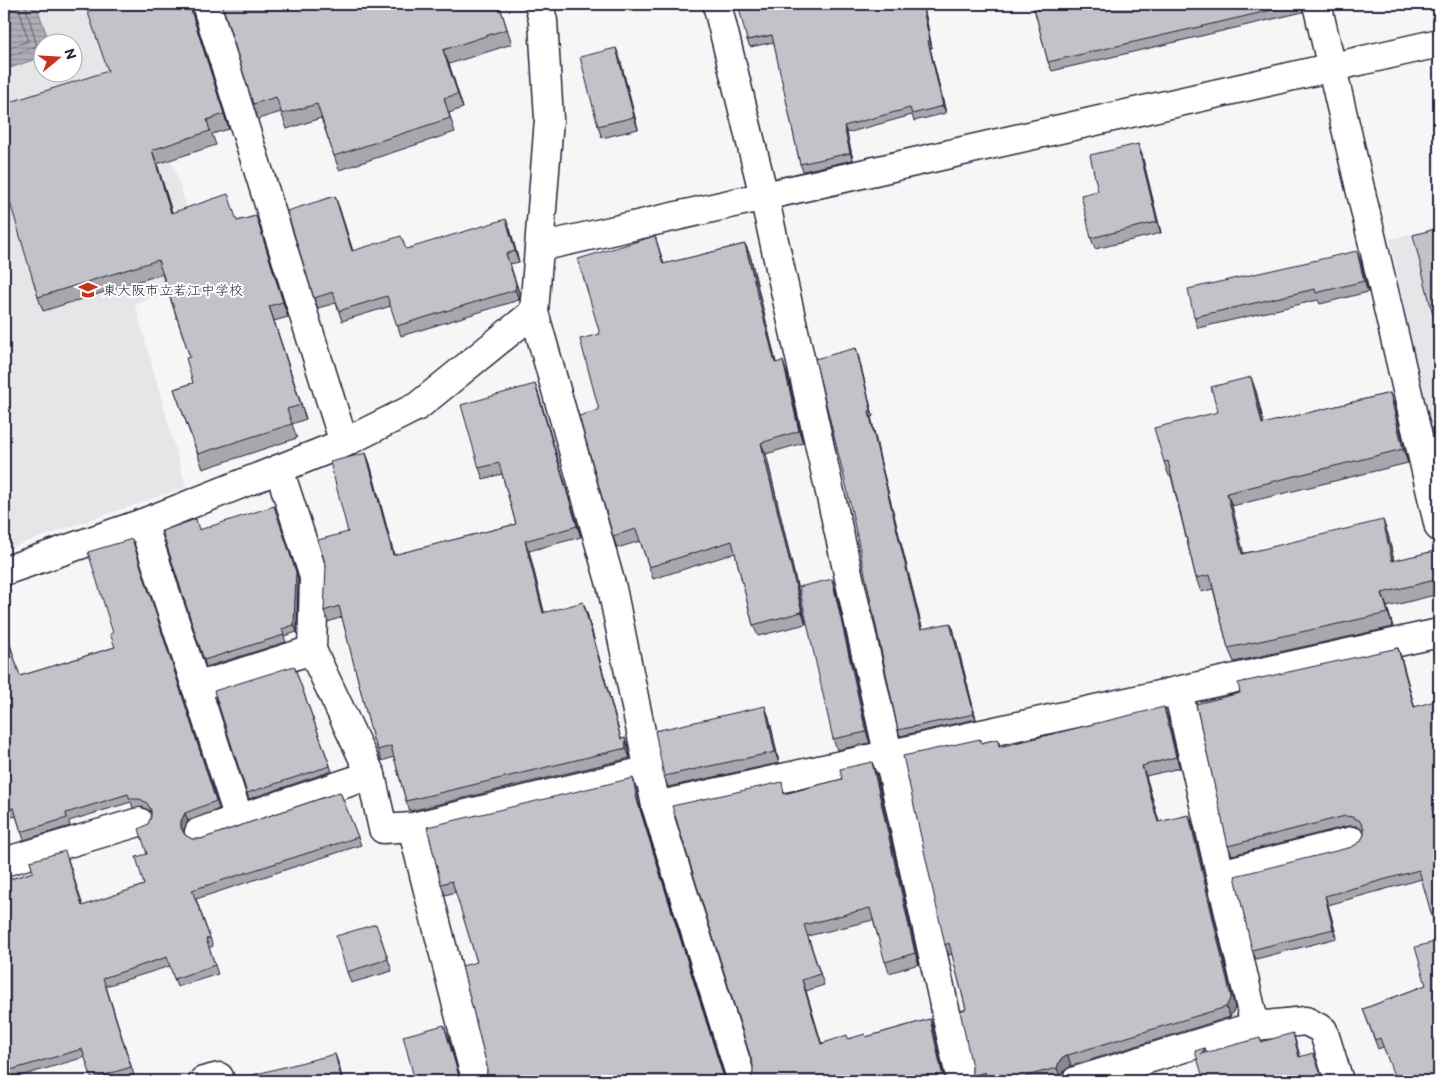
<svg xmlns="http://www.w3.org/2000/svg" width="1443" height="1085" viewBox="0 0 1443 1085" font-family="'Balsamiq Sans','Klee One',sans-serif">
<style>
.built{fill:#e6e6e9;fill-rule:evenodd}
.water{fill:url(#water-rules);stroke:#767685}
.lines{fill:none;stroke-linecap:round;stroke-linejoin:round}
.shore{stroke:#5a5a6d;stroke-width:1}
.minor-casing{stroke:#22223b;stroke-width:31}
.minor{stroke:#fff;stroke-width:28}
.wall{fill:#a7a7ad;stroke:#22223b}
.shaded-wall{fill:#88888d;stroke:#22223b}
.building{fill:#c2c2c9;stroke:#22223b}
.labels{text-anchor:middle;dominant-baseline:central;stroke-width:4;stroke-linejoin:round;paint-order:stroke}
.poi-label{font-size:14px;fill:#22223b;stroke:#fff;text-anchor:start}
</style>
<defs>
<pattern id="water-rules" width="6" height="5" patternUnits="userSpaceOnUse" patternTransform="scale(1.25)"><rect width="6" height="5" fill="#aeaeb7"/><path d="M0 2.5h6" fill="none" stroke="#8d8d96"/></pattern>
</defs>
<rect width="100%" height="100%" fill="#f6f6f7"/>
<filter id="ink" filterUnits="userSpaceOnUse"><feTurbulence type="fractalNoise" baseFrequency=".02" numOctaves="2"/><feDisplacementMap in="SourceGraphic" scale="10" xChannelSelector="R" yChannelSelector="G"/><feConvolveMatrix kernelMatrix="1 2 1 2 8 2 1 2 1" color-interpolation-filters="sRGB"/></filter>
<g filter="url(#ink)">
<g class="built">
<path d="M4,4h117l88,272 -74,28 51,183 -182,63zM42,42h30v30h-30z"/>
<path d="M1439,227v186l-12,3 -37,-177z"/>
</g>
<path class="water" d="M4,4h32l13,38h-7v15l-38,13z"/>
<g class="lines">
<g class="shore">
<path d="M4,50l24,-9 -10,-37"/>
<path d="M4,58l33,-12 -12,-42"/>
</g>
<g class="minor-casing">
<g id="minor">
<path d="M206,4l138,439"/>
<path d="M539,4l4,17 6,98 -15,193 78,276 44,218 86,275"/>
<path d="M717,4l47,192 197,885"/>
<path d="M1317,4l122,523"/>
<path d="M540,247l899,-204"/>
<path d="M279,469l35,108 -2,73 59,125 12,54 29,-2 237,-57"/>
<path d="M143,523l96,296"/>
<path d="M4,571l139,-48 201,-80 74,-37 116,-94"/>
<path d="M196,687l116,-37"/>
<path d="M1178,691l77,335"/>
<path d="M656,806l783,-173"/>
<path d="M412,827l64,254"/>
<path d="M199,832l172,-57"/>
<path d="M4,862l135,-40"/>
<path d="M1220,874l132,-33"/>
<path d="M203,1081l16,-4"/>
<path d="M1076,1081l179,-55 51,-5 17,9 16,51"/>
</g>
</g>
<use href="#minor" class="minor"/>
</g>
<g class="wall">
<path d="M499,4l13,40 -63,20 14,44 -14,5 6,19 -116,38 -18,-52 -34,11 -6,-17 -23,7 -5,-15z"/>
<path d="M1033,4h270v8l-251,59 -4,-9z"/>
<path d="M922,5l3,7 7,36h-2l16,65 -32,8 -2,-6 -65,18 6,27 -50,11 -3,-7 -26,-122 -24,5 -3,-7z"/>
<path d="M191,9l38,120 -17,5 4,11 -59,19 15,49 65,8 19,-5 32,101 -14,4 32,98 -14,5 5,14 -94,31 -29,-80 19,-6 -3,-26 -28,-83 -119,37 -5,-14 70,-226z"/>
<path d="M616,48l4,11 18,70 -36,9 -4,-12z"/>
<path d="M1138,144l4,11 19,78 -66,16 -4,-11 7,-47z"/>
<path d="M339,207l14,44 53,-2 104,-20 9,33 -9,2 10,31 -1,5 -118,36 -10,-30 -49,15 -6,-18 -18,5 -4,-10z"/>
<path d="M655,236l9,28 81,-20 5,11 26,108 11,10 16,70 -37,11 40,170 -48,12 -5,-11 -18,-72 -82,26 -13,-38 -23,7 -4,-12 -14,-126 1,-76z"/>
<path d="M1361,262l7,30 -48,12 -2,-4 -120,28 -4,-11z"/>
<path d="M856,348l17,68 -2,1 9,42 42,170 31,-1 23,91 -76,17 -2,-6z"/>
<path d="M535,384l46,153 -52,14 15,61 43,1 34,126 8,10 1,9 -220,53 -4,-10 -12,-44 -12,4 -9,-22 -31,-122 -14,5 -4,-11 24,-79 18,-79 4,11 24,91 122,-31 -14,-50 -19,5 -4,-11z"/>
<path d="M1256,391l8,33 126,-31 5,14 13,56 -176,43 11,47 145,-19 6,27 45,-11v44l-52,13 6,20 -159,35 -6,-14 -15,-59 -12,3 -5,-14 -25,-102h-2l-5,-14 54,-50z"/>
<path d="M4,505l5,18 -5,2z"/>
<path d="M200,530l98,49 -1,53 -13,4 2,6 -80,25 -2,-7z"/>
<path d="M132,539l87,270 -31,12 -4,8v4l1,2 7,4h9l139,-47 21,53 -165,54 17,47 -4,2 9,26 -41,13 -7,-21 -64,20 28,89 -19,6h-22l-8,-24 -81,24v-200l29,-9 35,-13 15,47 61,-21 3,-31 1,-30 3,-7v-4l-1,-2 -7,-4 -10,1 -2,-6 -62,19 1,5 -46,14 -8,-24 -12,3v-194l16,51 95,-29 -2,-14z"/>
<path d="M832,579l4,12 34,152 -33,7 -4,-11z"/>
<path d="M1398,648l3,9 13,49 25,6v40h-1l1,5v324l-56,-34 -5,2 -15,-40 63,-24 13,-44 -17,-62 -94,26 9,33 -81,21 -4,-9 100,-103 8,-5 4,-7v-4l-1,-1 -7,-4h-8l-116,29 -4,-9 12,-153z"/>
<path d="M294,666l38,105 -83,28 -2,-6z"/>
<path d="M769,717l10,46 -111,24 -4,-11z"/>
<path d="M1168,717l12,51 -34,8 13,46 30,-7 4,11 42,182 -5,9 -159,49 -7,5 -3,8 -10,2h-77l-2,-5v-9l-6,-58 -14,-55 -3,1 -4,-10 35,-206 1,4 17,-4 2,8z"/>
<path d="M872,762l4,11 43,191 -30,9 -16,-53 -65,16 16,49 -18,6 15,52 45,-6 64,-18 4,11 10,46 -194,4 3,-7 33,-279 56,-15z"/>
<path d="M637,789l4,22 83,265 -241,5 4,-7v-8l-10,-104 -21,-70 -11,3 -4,-11z"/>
<path d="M380,935l12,36 -41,12 -4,-11z"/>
</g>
<g class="shaded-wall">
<path d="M189,4h2v5l38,120z"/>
<path d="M1300,4h3v8z"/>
<path d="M922,5l3,7 7,36 -2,-7z"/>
<path d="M928,41l2,7 16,65 -3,-7z"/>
<path d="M616,48l4,11 18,70 -4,-12z"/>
<path d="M443,50l6,14 14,44 -5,-14z"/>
<path d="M844,126l3,7 6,27 -3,-7z"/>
<path d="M1138,144l4,11 19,78 -4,-11z"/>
<path d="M152,150l5,14 20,64 -6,-15z"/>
<path d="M335,196l4,11 17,55 -4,-11z"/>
<path d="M256,216l5,14 27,87 -5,-15z"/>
<path d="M506,219l4,10 9,33 -4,-11z"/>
<path d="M745,244l5,11 29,120 -4,-12z"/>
<path d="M1357,251l4,11 7,30 -4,-11z"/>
<path d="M506,254l14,41 -1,5 -4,-10z"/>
<path d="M269,306l5,15 32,98 -5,-14z"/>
<path d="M856,348l2,6 15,62 -2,-6z"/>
<path d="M783,361l4,12 16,70 -4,-12z"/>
<path d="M1251,377l5,14 11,47 -5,-14z"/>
<path d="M535,384l4,11 42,142 -4,-11z"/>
<path d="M1390,393l5,14 13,56 -5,-14z"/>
<path d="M869,411l2,6 9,42 44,176 -3,-6 -43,-176z"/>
<path d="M761,443l5,11 40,170 -4,-12z"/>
<path d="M366,453l4,11 27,102 -4,-11z"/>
<path d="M1227,493l5,13 15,61 -5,-13z"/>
<path d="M274,506l24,73 -1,53 -3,-7z"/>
<path d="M1383,520l5,14 9,41 -5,-14z"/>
<path d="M525,541l4,10 18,73 -4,-11z"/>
<path d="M832,579l4,12 34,152 -4,-11z"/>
<path d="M1382,593l5,14 6,20 -5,-14z"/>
<path d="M583,602l4,11 37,137 -3,-11z"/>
<path d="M950,623l3,5 23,91 -2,-5z"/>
<path d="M1398,648l3,9 16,59 -3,-9z"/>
<path d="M765,706l4,11 10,46 -4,-11z"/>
<path d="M1164,707l4,10 12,51 -4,-11z"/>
<path d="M625,738l4,11 1,9 -4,-10z"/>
<path d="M872,762l4,11 43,191 -4,-11z"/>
<path d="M1142,766l4,10 16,57 -4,-11z"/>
<path d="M633,778l4,11 4,22 85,270 -89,-281z"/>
<path d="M185,813l3,8 -4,8v7l-3,-8v-7z"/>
<path d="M1189,815l4,11 42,182 -5,9 -4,-10z"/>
<path d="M1325,896l3,9 9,33 -4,-9z"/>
<path d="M802,980l4,11 19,64 -4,-11z"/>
<path d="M930,1019l4,11 11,51 -3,-8z"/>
<path d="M444,1025l4,11 14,45h-1z"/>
<path d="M1293,1033l3,9 7,24 -4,-9z"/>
<path d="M1205,1048l3,9 -7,-3z"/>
<path d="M335,1054l4,11 4,16h-1z"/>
<path d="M1068,1055l3,11 -7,5 -3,8 -4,-11 3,-8z"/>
</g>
<g class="building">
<path d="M85,4h104l35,110 -17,6 3,11 -58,19 19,63 57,-19 9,27 19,-5 27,86 -14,4 32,99 -14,4 5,15 -94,30 -24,-65 19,-6 -7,-25 4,-1 -32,-97 -120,37 -34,-115v-78l104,-33z"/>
<path d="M222,4h277l8,25 -64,21 15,44 -14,4 6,20 -116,38 -17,-52 -35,10 -6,-17 -23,7z"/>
<path d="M738,4h181l1,2 2,-1 8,36h-2l15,65 -31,8 -2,-6 -66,18 6,27 -50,11 -28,-129 -25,5z"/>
<path d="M1033,4h265l-250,58z"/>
<path d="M616,48l18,69 -36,9 -18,-69z"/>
<path d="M1138,144l19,78 -66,16 -10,-43 17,-4 -8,-36z"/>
<path d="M335,196l17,55 49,-15 5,13 100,-30 9,32 -9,3 10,30 -1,6 -118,36 -10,-30 -48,15 -6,-19 -19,6 -27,-87z"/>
<path d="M1439,228v111l-26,-104z"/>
<path d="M655,236l8,28 82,-20 30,119 8,-2 16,70 -38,12 41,169 -49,13 -21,-84 -83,26 -13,-38 -23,7 -34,-120 20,-6 -19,-71 20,-5 -22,-75z"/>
<path d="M1357,251l7,30 -48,12 -1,-4 -121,28 -6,-28z"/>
<path d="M856,348l15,62 -2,1 9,42 43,176 29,-6 24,91 -76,16 -51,-241 -32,-130z"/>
<path d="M1251,377l11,47 128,-31 13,56 -176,44 15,61 141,-34 9,41 47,-11v29l-57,14 6,20 -160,35 -18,-73 -14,3 -28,-117 -4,1 -10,-34 64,-16 -7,-25z"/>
<path d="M535,384l42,142 -52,15 18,72 40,-11 38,137 4,-1 1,10 -220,53 -15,-55 -13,4 -5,-11 -34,-133 -15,5 2,-45 -8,-26 30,-8 -18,-70 36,-9 27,102 123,-31 -17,-61 -20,5 -18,-63z"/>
<path d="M274,506l22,66 -2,53 -12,4 2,6 -80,25 -42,-129 34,-12 3,11z"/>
<path d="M132,539l84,262 -31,12 -4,8v7l4,7 7,4h9l139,-47 18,45 -166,53 18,48 -4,1 9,26 -41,14 -7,-22 -64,21 28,89 -39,12 -10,-30 -78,23v-191l29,-9 -3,-11 35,-10 17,55 62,-21 -8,-28 11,-3 -8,-25 9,-5 3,-7v-7l-4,-7 -7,-4h-10l-2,-5 -62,19 1,5 -46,14 -7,-24 -10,2v-184l16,50 95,-29 -5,-13 3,-1 -25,-81z"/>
<path d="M832,579l34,153 -33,7 -34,-152z"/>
<path d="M1398,648l16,59 21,-6 4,13v28l-4,1 4,16v322h-43l-16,-43 -5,2 -12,-31 63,-24 -11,-38 24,-6 -20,-71 -94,26 8,33 -81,21 -17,-74 117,-29 8,-5 4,-7v-7l-5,-8 -7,-3 -7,-1 -117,30 -32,-142 44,-11 -2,-10z"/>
<path d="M294,666l36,100 -83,27 -33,-102z"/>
<path d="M765,706l10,46 -111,24 -9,-45z"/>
<path d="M1164,707l12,50 -34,9 16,56 31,-7 42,182 -5,10 -158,48 -8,5 -3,8 -31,8 1,2 -14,3h-26l-2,-9 -13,4v-9l-12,-56 6,-2 -17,-66 -4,2 -42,-189 77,-17 1,4 17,-4 1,8z"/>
<path d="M872,762l43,191 -30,9 -15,-54 -66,17 16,49 -18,6 19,64 26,-9 1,4 17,-5 1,3 64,-18 12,54 6,8h-200l2,-1 3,-7v-8l-81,-259 110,-24 2,12 58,-15 -2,-10z"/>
<path d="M633,778l4,22 86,275 4,6h-245l5,-7v-8l-25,-100 15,-4 -25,-81 -11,3 -14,-57z"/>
<path d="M376,924l12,35 -41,13 -11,-36z"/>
<path d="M444,1025l16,55 2,1h-47l-12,-45z"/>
<path d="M1293,1033l6,24 14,-4 10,27 -3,1h-116l-9,-30 10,-3 -4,6 59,-16 1,4z"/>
<path d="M335,1054l7,27h-113z"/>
</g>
</g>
<defs>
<g id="school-bare" transform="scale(1.5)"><path d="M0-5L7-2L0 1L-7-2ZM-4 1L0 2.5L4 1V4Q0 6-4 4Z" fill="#c8321e" stroke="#fff" stroke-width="2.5" paint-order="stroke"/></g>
</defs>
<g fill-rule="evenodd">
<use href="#school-bare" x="88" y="290"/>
</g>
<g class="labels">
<g class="poi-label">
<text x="103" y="290">東大阪市立若江中学校</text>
</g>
</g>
<rect width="1443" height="1085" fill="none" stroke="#fff" stroke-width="20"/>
<rect x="10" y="10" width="1423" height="1065" fill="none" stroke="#22223b" stroke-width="2" filter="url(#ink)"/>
<g transform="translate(58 58) rotate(72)"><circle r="24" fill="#ffffff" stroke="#a7a7b1"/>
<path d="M0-4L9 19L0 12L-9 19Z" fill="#c8321e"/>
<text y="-8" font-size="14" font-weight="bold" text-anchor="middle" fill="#22223b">N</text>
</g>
</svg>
